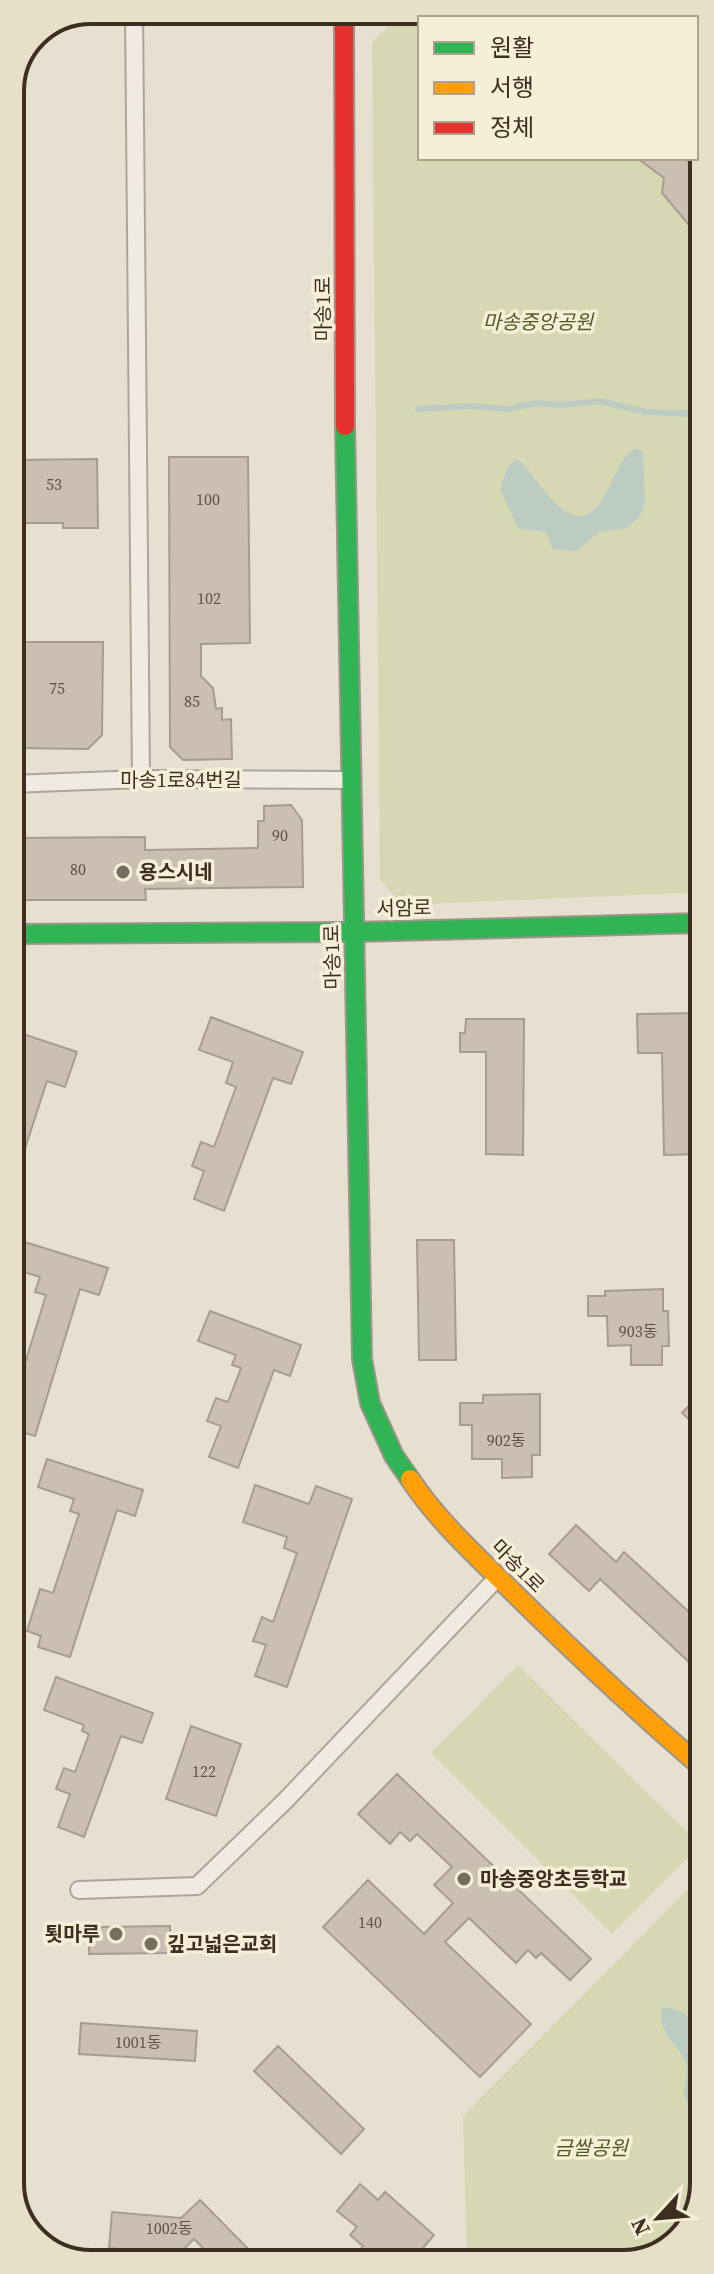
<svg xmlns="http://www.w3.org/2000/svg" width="714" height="2274" viewBox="0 0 714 2274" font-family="'Source Serif 4','Noto Sans KR',serif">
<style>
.green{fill:#d6d7b3}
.water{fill:#bcccc2}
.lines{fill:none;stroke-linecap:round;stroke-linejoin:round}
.stream{stroke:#bcccc2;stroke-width:6}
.building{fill:#cbbfb2;stroke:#a89c90;stroke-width:2}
.street-casing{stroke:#ada599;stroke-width:20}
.fast-casing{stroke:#9c958a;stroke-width:22}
.slow-casing{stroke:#9c958a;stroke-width:22}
.jam-casing{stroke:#9c958a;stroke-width:22}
.street{stroke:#efebe3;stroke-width:16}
.fast{stroke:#30b455;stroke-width:18}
.slow{stroke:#ff9f0a;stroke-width:18}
.jam{stroke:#e5322d;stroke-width:18}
.poi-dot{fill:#786c5e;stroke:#f7eed8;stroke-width:3}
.labels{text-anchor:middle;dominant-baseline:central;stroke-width:7;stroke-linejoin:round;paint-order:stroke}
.number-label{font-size:16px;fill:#605244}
.street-label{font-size:20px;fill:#3d2e20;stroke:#f7eed8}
.park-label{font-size:20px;font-style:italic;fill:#4d5a26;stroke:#f7eed8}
.poi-label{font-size:20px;font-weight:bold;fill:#3d2e20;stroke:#f7eed8;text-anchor:start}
.rim{fill:none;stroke:#3d2e20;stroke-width:4}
</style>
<rect width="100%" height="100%" fill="#e7e0d1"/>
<g class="green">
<path d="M394,21h26v137h276v-97l5,9 1,822 -300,13 -22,-25 -8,-838z"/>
<path d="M518,1665l182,180 -88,89 -181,-181z"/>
<path d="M704,1873v311l-17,49 -43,28 -177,1 -4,-146z"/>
</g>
<g class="water">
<path d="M635,449l6,1 2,4 2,48 -5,15 -14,11 -27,4 -23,19 -23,-2 -7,-17 -28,-4 -18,-39 7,-20 8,-9 5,1c14,15 26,35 42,48 42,31 49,-50 73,-60z"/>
<path d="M666,2007l18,6 20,17v88c-36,-22 -10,-37 -19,-57 -8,-19 -29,-30 -23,-52z"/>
</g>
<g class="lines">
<path class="stream" d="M418,409l52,-3 38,3 28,-6 24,2 40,-4 46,11 56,2"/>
</g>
<g class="building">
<path d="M637,158h49l16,28v26l-13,13 -27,-32 2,-15z"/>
<path d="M169,457h79l2,186 -49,1v32l12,12 3,21 6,-1v12l9,-1 1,40 -49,1 -13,-13z"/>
<path d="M97,459l1,69h-35v-5h-52v-63z"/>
<path d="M11,642h92l-1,93 -14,14 -77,-1z"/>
<path d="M291,805l11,15 1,67 -158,2 1,11h-135v-62l134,-1v13l113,-2v-27h6v-15z"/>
<path d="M700,1013l2,141 -38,1 -2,-102h-24l-1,-39z"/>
<path d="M211,1017l92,35 -12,32 -18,-6 -49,133 -30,-12 10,-28 -12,-5 9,-24 13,5 22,-60 -10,-4 7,-21 -34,-12z"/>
<path d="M466,1019h58l-1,136 -37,-1v-102h-26v-19h5z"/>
<path d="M11,1030l66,22 -12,35 -18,-6 -32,98 -4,-1z"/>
<path d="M12,1238l96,30 -9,27 -19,-6 -45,147 -23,-7v-59l10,3 24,-78 -11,-3 5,-15 -28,-9z"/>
<path d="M417,1240h37l2,120h-37z"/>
<path d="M663,1289v22h5l1,35h-7v19h-31v-20l-23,1 -1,-30h-19v-20h17v-5z"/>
<path d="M210,1311l91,34 -11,31 -16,-6 -36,98 -29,-11 12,-31 -14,-5 9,-23 12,4 13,-34 -9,-3 4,-10 -38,-14z"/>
<path d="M703,1391v41l-21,-19z"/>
<path d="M540,1394v61h-8v22l-30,1v-19h-30v-34h-12v-22h23v-8z"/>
<path d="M47,1459l96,31 -8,26 -18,-6 -47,147 -32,-10 3,-11 -14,-5 13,-42 13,4 26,-79 -9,-3 4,-12 -36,-12z"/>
<path d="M255,1485l54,19 7,-18 36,13 -65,188 -32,-11 11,-31 -13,-4 9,-24 11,5 24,-69 -13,-5 3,-11 -44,-15z"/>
<path d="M576,1525l40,37 8,-10 79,73v24l-13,14 -90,-84 -11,12 -40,-37z"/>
<path d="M56,1677l97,36 -11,30 -21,-7 -37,101 -26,-10 12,-33 -14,-5 8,-21 11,4 14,-38 -7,-3 2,-6 -40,-15z"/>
<path d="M191,1726l50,18 -25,72 -50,-17z"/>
<path d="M397,1774l194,185 -21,21 -29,-27 -5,5 -8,-8 -12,13 -47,-45 -24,24 86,82 -51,53 -157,-150 45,-47 56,54 29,-31 -19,-18 18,-18 -35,-33 -7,7 -10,-9 -10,12 -32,-30z"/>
<path d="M170,1926l1,27 -82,1v-20h11v-7z"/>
<path d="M81,2023l116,8 -2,30 -116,-7z"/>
<path d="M278,2046l86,83 -23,25 -87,-83z"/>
<path d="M360,2184l18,16 7,-8 49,43 -23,27 -62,1 14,-17 -13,-11 7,-8 -20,-16z"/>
<path d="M200,2200l62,63h-44l-24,-24 -16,16 -69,-7 3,-36 69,6z"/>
</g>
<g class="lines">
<g class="street-casing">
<g id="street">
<path d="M134,10l7,769"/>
<path d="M11,784l130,-5 209,1"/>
<path d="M79,1890l118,-4 88,-85 213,-224"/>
</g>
</g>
<g class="fast-casing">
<g id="fast">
<path d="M345,426l17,933 8,44 24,53 16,23"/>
<path d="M11,934l343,-2 348,-9"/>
</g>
</g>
<g class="slow-casing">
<path id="slow" d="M410,1479c29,44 71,81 108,118 60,59 120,116 185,171"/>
</g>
<g class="jam-casing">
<path id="jam" d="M344,10l1,416"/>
</g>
<use href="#street" class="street"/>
<use href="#fast" class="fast"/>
<use href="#slow" class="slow"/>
<use href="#jam" class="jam"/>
</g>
<g class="poi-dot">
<circle cx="123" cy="872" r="8"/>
<circle cx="464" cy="1879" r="8"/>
<circle cx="116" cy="1934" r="8"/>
<circle cx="151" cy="1944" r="8"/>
</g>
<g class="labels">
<g class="number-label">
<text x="54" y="484">53</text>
<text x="208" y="499">100</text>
<text x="209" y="598">102</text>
<text x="57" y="688">75</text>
<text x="192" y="701">85</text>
<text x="280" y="835">90</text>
<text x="78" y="869">80</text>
<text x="638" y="1331">903동</text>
<text x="506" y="1440">902동</text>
<text x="204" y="1771">122</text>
<text x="370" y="1922">140</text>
<text x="138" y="2042">1001동</text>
<text x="169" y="2228">1002동</text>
</g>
<g class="street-label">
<text transform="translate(323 309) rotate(-90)">마송1로</text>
<text x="181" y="780">마송1로84번길</text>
<text transform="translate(404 908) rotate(-1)">서암로</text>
<text transform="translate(332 957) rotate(-91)">마송1로</text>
<text transform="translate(518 1566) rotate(45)">마송1로</text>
</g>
<g class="park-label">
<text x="538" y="322">마송중앙공원</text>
<text x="591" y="2148">금쌀공원</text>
</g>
<g class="poi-label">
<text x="139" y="872">용스시네</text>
<text x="480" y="1879">마송중앙초등학교</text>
<text x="100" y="1934" text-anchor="end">툇마루</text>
<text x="167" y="1944">깊고넓은교회</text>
</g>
</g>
<path d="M0 0H714V2274H0ZM91 24H623A67 67 0 0 1 690 91V2183A67 67 0 0 1 623 2250H91A67 67 0 0 1 24 2183V91A67 67 0 0 1 91 24Z" fill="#e8dfc9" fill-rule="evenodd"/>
<path class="rim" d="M91 24H623A67 67 0 0 1 690 91V2183A67 67 0 0 1 623 2250H91A67 67 0 0 1 24 2183V91A67 67 0 0 1 91 24Z"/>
<rect x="418" y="16" width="280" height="144" fill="#f7eed8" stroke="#ada18e" stroke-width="2"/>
<rect x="434" y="42" width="40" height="12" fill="#30b455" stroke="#ada18e" stroke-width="2"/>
<text x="490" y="56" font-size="24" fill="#3d2e20">원활</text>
<rect x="434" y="82" width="40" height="12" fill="#ff9f0a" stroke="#ada18e" stroke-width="2"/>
<text x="490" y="96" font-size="24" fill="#3d2e20">서행</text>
<rect x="434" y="122" width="40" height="12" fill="#e5322d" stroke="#ada18e" stroke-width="2"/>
<text x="490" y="136" font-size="24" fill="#3d2e20">정체</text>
<g transform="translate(658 2218) rotate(244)" stroke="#f7eed8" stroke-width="6" paint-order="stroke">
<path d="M0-6L14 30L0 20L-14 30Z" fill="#3d2e20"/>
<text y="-12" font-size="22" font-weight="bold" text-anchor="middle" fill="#3d2e20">N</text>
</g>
</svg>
